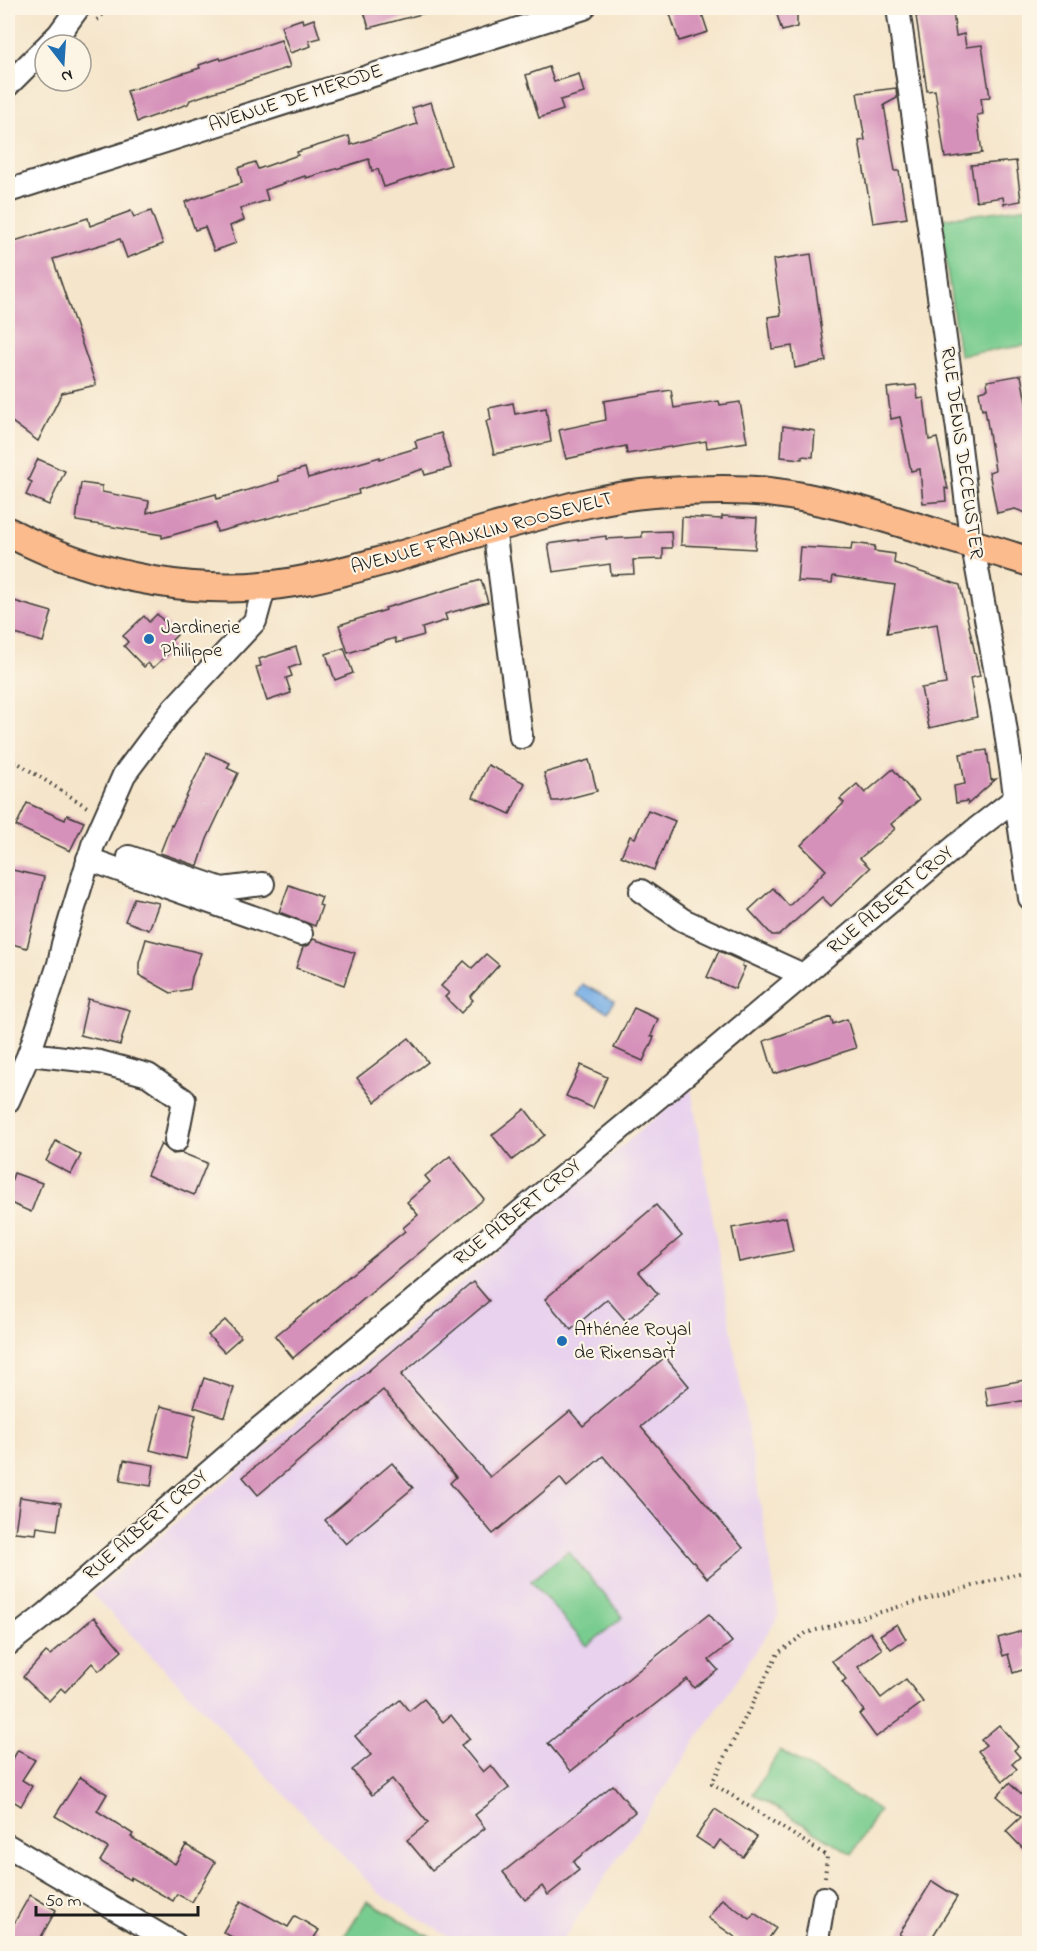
<svg xmlns="http://www.w3.org/2000/svg" width="1037" height="1951" viewBox="0 0 1037 1951" font-family="'Indie Flower',sans-serif">
<style>
.built{fill:#e8d2ee}
.green{fill:#79cc8f;stroke:#4a7456;stroke-width:1.5}
.water{fill:#76ade5;stroke:#496480;stroke-width:1.5}
.building{fill:#d691ba}
.lines{fill:none;stroke-linecap:round;stroke-linejoin:round}
.minor-casing{stroke:#3d3a36;stroke-width:26}
.major-casing{stroke:#3d3a36;stroke-width:32}
.path{stroke:#3d3a36;stroke-width:4;stroke-dasharray:1.5 4.5;stroke-linecap:butt}
.minor{stroke:#fff;stroke-width:22}
.major{stroke:#fbbb8d;stroke-width:28}
.poi-dot{fill:#1f6fb2;stroke:#fcf5e5;stroke-width:2}
.labels{text-anchor:middle;dominant-baseline:central;stroke-width:4.5;stroke-linejoin:round;paint-order:stroke}
.street-label{font-size:20px;fill:#1c1c1c;stroke:#fcf5e5}
.poi-label{font-size:20px;fill:#1c1c1c;stroke:#fcf5e5;text-anchor:start}
</style>
<rect width="100%" height="100%" fill="#fcf5e5"/>
<filter id="ink" filterUnits="userSpaceOnUse"><feTurbulence type="fractalNoise" baseFrequency=".0167" numOctaves="2"/><feDisplacementMap in="SourceGraphic" scale="12" xChannelSelector="R" yChannelSelector="G"/><feConvolveMatrix kernelMatrix="1 2 1 2 8 2 1 2 1" color-interpolation-filters="sRGB"/></filter>
<filter id="wash" filterUnits="userSpaceOnUse"><feTurbulence type="fractalNoise" baseFrequency=".008" numOctaves="4" result="noise"/><feDisplacementMap in="SourceGraphic" scale="24" xChannelSelector="R" yChannelSelector="G"/><feGaussianBlur stdDeviation="1.35" result="paint"/><feColorMatrix in="noise" values="0 0 0 0 0 0 0 0 0 0 0 0 0 0 0 0 0 1.4 0 .05"/><feComposite in="paint" operator="in"/></filter>
<g filter="url(#wash)">
<rect width="100%" height="100%" fill="#f5e5ca"/>
<path class="built" d="M691,1088l88,528 -218,327h-102l-79,-49 -288,-300z"/>
<g class="green">
<path d="M1029,207v138l-70,10 -19,-136z"/>
<path d="M568,1551l55,66 -36,29 -56,-65z"/>
<path d="M780,1750l99,60 -27,44 -99,-60z"/>
<path d="M367,1901l73,42h-100z"/>
</g>
<path class="water" d="M582,984l32,17 -6,11 -32,-17z"/>
<g id="blocks">
<g class="building">
<path d="M363,8h61l1,5 -56,15z"/>
<path d="M668,8h32l8,24 -29,9z"/>
<path d="M775,8h22v19l-15,4z"/>
<path d="M953,11l3,25 8,-2 2,13 16,-2 8,52 -9,1 2,16 -6,1 5,38 -37,5 -10,-68 -8,1 -11,-75z"/>
<path d="M302,19l1,4 11,-4 6,19 -11,3 2,5 -21,7 -9,-27z"/>
<path d="M281,40l9,27 -100,33 -2,4 -51,18 -10,-31 73,-23 -1,-3 21,-7 1,2z"/>
<path d="M549,67l5,15 25,-8 5,19 -24,7 3,10 -24,8 -13,-43z"/>
<path d="M896,88l1,10 -13,7 11,66h4l8,47 -34,5 -14,-82 6,-1 -8,-47z"/>
<path d="M431,102l20,63 -67,22 -6,-18 -6,2 -3,-12 -63,19 -1,-2 -40,14 3,10 -28,9 4,11 -14,6 6,17 -22,8 -9,-24 -10,3 -10,-28 57,-19 -4,-15 17,-6 3,7 40,-14 -1,-3 52,-16 2,9 66,-21 -5,-16z"/>
<path d="M1016,161l5,40 -17,3 -1,-7 -27,4 -5,-36z"/>
<path d="M131,211l3,6 17,-6 12,33 -36,14 -7,-19 -67,20 43,126 -34,8 -24,48 -30,-22v-176l80,-25 2,8z"/>
<path d="M811,254l15,107 -31,7 -3,-22 -20,3 -4,-32 13,-2 -8,-55z"/>
<path d="M1021,375l8,44v95l-14,-5 -18,4 -8,-41 6,-2 -10,-61 -3,1 -3,-19 9,-2 -1,-8z"/>
<path d="M916,385l2,14 6,-1 5,42 8,-2 11,51 -3,-1 1,13 -23,2 -3,-34 -9,2 -11,-54 -9,2 -4,-31z"/>
<path d="M671,390l3,18 45,-7 1,4 20,-3 7,40 -40,6 -1,-7 -79,13 -1,-8 -60,13 -7,-29 47,-10 -2,-19z"/>
<path d="M513,403l2,11 31,-6 5,34 -57,12 -8,-33 5,-1 -2,-12z"/>
<path d="M783,426l32,5 -2,26 -11,-1v3l-21,-2z"/>
<path d="M441,433l10,35 -26,7 -2,-6 -65,21 1,4 -142,38 -2,-9 -53,15v-3l-86,-14 5,-38 21,3v6l47,9 -2,12 69,-19 1,5 62,-18 -1,-5 27,-8 3,10 72,-21v2l37,-11 -2,-7z"/>
<path d="M38,459l27,12 -16,34 -23,-10 6,-13 -4,-2z"/>
<path d="M722,516l35,2 -2,31 -74,-4 1,-28 40,2z"/>
<path d="M671,531l1,17h-9v11l-30,1 1,14 -23,1 -1,-11 -57,8 -5,-28 58,-8v3l36,-2v-5z"/>
<path d="M852,543l23,3 -1,5 21,3 -1,9 66,22 20,91 -10,2 7,39 -48,11 -8,-40 25,-4 -9,-60 -50,9 8,-48 -62,-9 -1,7 -35,-2 3,-34 51,3z"/>
<path d="M481,580l7,22 -43,12 2,6 -25,8 2,7 -28,8 -1,-5 -47,15 -9,-28 47,-15 -1,-2z"/>
<path d="M14,601l38,11 -9,30 -35,-10v-10z"/>
<path d="M157,614l20,21 -8,8 5,5 -21,20 -5,-5 -4,4 -20,-21 4,-4 -5,-6 21,-20 5,6z"/>
<path d="M296,647l5,17 -12,4 3,8 -6,2 5,15 -24,8 -11,-34 5,-1 -2,-7z"/>
<path d="M344,648l9,25 -18,7 -9,-26z"/>
<path d="M987,750l4,30 5,-1 -28,25 -1,-3 -11,2 -2,-17 11,-2 -5,-30z"/>
<path d="M207,753l23,10 -3,5 11,5 -31,66 -9,27 -38,-13 11,-28 1,1z"/>
<path d="M589,760l8,31 -38,10h-7l-8,-28z"/>
<path d="M488,765l37,18 -15,31 -37,-17z"/>
<path d="M893,769l26,31 -28,24 4,5 -35,29 10,10 -39,38 -9,-9 -43,38h-7l-23,-25 24,-22 16,18 37,-36 -25,-25 43,-42 -4,-4 17,-15 8,9z"/>
<path d="M27,803l38,17 2,-5 17,7 -14,29 -54,-25z"/>
<path d="M648,810l27,11 -21,49 -33,-14 9,-20 5,2z"/>
<path d="M8,869l36,8 -17,71 -19,-5z"/>
<path d="M289,885l33,12 -3,8 3,1 -7,20 -36,-14z"/>
<path d="M134,898l25,5 -10,27 -24,-9z"/>
<path d="M146,939l55,14 -9,24 -2,12 -19,4 -32,-18v-12z"/>
<path d="M313,939l42,14 -11,32 -48,-17 7,-21 6,-2z"/>
<path d="M719,951l24,11 -1,4 3,1 -10,22 -28,-12z"/>
<path d="M486,954l13,11 -29,32 3,3 -12,13 -16,-16 4,-4 -8,-7 23,-25 8,7z"/>
<path d="M88,999l42,11 -10,35 -40,-10z"/>
<path d="M634,1008l24,11 -7,17 3,1 -11,24 -29,-13z"/>
<path d="M831,1017l2,7 14,-5 9,29 -82,26 -10,-33z"/>
<path d="M409,1038l19,24 -53,40 -18,-24z"/>
<path d="M581,1065l26,12 -14,31 -27,-12z"/>
<path d="M525,1109l20,26 -33,25 -20,-25z"/>
<path d="M56,1141l25,14 -10,19 -25,-13z"/>
<path d="M161,1144l12,10 9,-1 25,10 -13,32 -47,-20z"/>
<path d="M450,1156l34,43 -191,159 -18,-22 130,-105 -2,-3 15,-13 -11,-13 23,-20 -5,-6z"/>
<path d="M14,1173l28,10 -11,29 -23,-10v-12z"/>
<path d="M656,1205l26,31 -43,36 19,22 -32,27 -19,-22 -36,31 -26,-31z"/>
<path d="M786,1217l7,34 -54,11 -7,-34z"/>
<path d="M473,1282l16,19 -88,74 89,102 80,-66 13,15 82,-69 24,29 -48,41 102,121 -36,30 -104,-122 -36,31 -7,-9 -67,56 -43,-51 6,-6 -73,-87 -125,105 -15,-18z"/>
<path d="M225,1320l16,17 -17,15 -16,-17z"/>
<path d="M204,1378l30,10 -9,29 -31,-10z"/>
<path d="M1025,1380l3,20 -40,6 -3,-19z"/>
<path d="M161,1406l35,9 -10,44 -36,-9z"/>
<path d="M124,1460l30,5 -3,21 -31,-5z"/>
<path d="M392,1463l21,25 -67,56 -21,-24z"/>
<path d="M20,1497l41,6 -4,27 -20,-3 -1,7 -21,-2z"/>
<path d="M709,1614l23,28 -23,18 9,10 -24,18 -7,-9 -116,92 -23,-28z"/>
<path d="M94,1617l28,34 -23,20 -7,-8 -27,29 -4,-4 -12,13 -26,-24 23,-25 4,3z"/>
<path d="M897,1624l9,15 -15,10 -11,-14z"/>
<path d="M1029,1629v19l-4,2 4,18 -16,5 -5,-19 -5,2 -5,-18z"/>
<path d="M870,1632l12,17 -24,18 23,31 25,-19 17,23 -47,35 -17,-23 5,-3 -22,-29 4,-3 -14,-18z"/>
<path d="M424,1699l19,23 8,-7 19,24 -9,6 22,27 8,-7 18,23 -34,27 10,13 -53,42 -25,-30 21,-17 -36,-44 -20,16 -20,-25 19,-15 -16,-19 45,-36 9,11z"/>
<path d="M999,1725l19,22 -4,3 6,7 -8,7 5,5 -14,12 -25,-30 8,-6 -5,-5z"/>
<path d="M18,1750l17,10 -13,20 10,6 -11,20 -11,-7 -2,4v-36z"/>
<path d="M80,1777l27,17 -10,17 36,23 -2,3 44,27 11,-19 29,17 -23,40 -15,-8 -4,7 -42,-24 -1,3 -30,-19 8,-13 -53,-32z"/>
<path d="M1009,1783l20,19v53l-23,-24 15,-14 -24,-21z"/>
<path d="M613,1785l22,27 -62,50 6,8 -31,25 -6,-9 -17,14 -22,-28z"/>
<path d="M715,1809l42,28 -14,20 -23,-17 -6,9 -18,-12z"/>
<path d="M932,1881l25,16 -29,47h-14l-15,-10z"/>
<path d="M30,1895l26,15 -19,34h-17l-12,-8v-2z"/>
<path d="M722,1899l28,20 4,-6 22,15 -11,16h-20l-37,-26z"/>
<path d="M241,1901l47,26 7,-11 24,14 -7,11 6,3h-74l-21,-12z"/>
</g>
</g>
</g>
<g filter="url(#ink)">
<use href="#blocks" fill-opacity="0" stroke="#3d3a36" stroke-width="1.5"/>
<g class="lines">
<g class="minor-casing">
<g id="minor">
<path d="M898,8l60,422 12,100 33,182 27,186"/>
<path d="M48,45l11,-11 19,-26"/>
<path d="M8,85l37,-37"/>
<path d="M8,191l576,-183"/>
<path d="M494,528l27,209"/>
<path d="M129,857l93,32 41,-5"/>
<path d="M88,859l213,75"/>
<path d="M641,891l42,29 120,55"/>
<path d="M29,1054l71,8 48,13 36,25 -8,41"/>
<path d="M8,1101l21,-47 30,-90 4,-20 30,-99 31,-70 50,-67 81,-87 10,-36"/>
<path d="M8,1644l37,-29 210,-183 406,-337 314,-265 41,-32 14,-15"/>
<path d="M8,1846l167,98"/>
<path d="M815,1944l2,-4 7,-42"/>
</g>
</g>
<g class="major-casing">
<path id="major" d="M8,532c88,46 198,68 297,48 63,-13 126,-34 188,-52 52,-14 106,-31 160,-35 38,-3 78,-5 116,-1 59,7 114,25 169,42 31,9 61,18 92,28"/>
</g>
<g class="path">
<path d="M97,20l12,-12"/>
<path d="M78,40l10,11"/>
<path d="M8,762l10,1 69,44"/>
<path d="M825,1877l2,-21 -115,-73 66,-130 28,-20 224,-63"/>
</g>
<use href="#minor" class="minor"/>
<use href="#major" class="major"/>
</g>
</g>
<g class="poi-dot">
<circle cx="149" cy="639" r="6"/>
<circle cx="562" cy="1341" r="6"/>
</g>
<g class="labels">
<g class="street-label">
<text transform="translate(296 99) rotate(-18)">AVENUE DE MERODE</text>
<text transform="translate(961 453) rotate(82)">RUE DENIS DECEUSTER</text>
<text transform="translate(482 534) rotate(-15)">AVENUE FRANKLIN ROOSEVELT</text>
<text transform="translate(891 901) rotate(-40)">RUE ALBERT CROY</text>
<text transform="translate(518 1213) rotate(-39)">RUE ALBERT CROY</text>
<text transform="translate(146 1526) rotate(-41)">RUE ALBERT CROY</text>
</g>
<g class="poi-label">
<text x="161" y="628">Jardinerie<tspan x="161" dy="23">Philippe</tspan></text>
<text x="574" y="1330">Athénée Royal<tspan x="574" dy="23">de Rixensart</tspan></text>
</g>
</g>
<rect width="1037" height="1951" fill="none" stroke="#fcf5e5" stroke-width="30"/>
<g transform="translate(63 63) rotate(163)"><circle r="28" fill="#fcf5e5" stroke="#a29e95" stroke-width="1.5"/>
<path d="M0-4.5L10 22L0 15L-10 22Z" fill="#1f6fb2"/>
<text y="-9" font-size="16" font-weight="bold" text-anchor="middle" fill="#1c1c1c">N</text>
</g>
<path d="M36 1906v9h162v-9" fill="none" stroke="#1c1c1c" stroke-width="3"/>
<text x="45" y="1906" font-size="18" fill="#1c1c1c" stroke="#fcf5e5" stroke-width="4.5" paint-order="stroke">50 m</text>
</svg>
